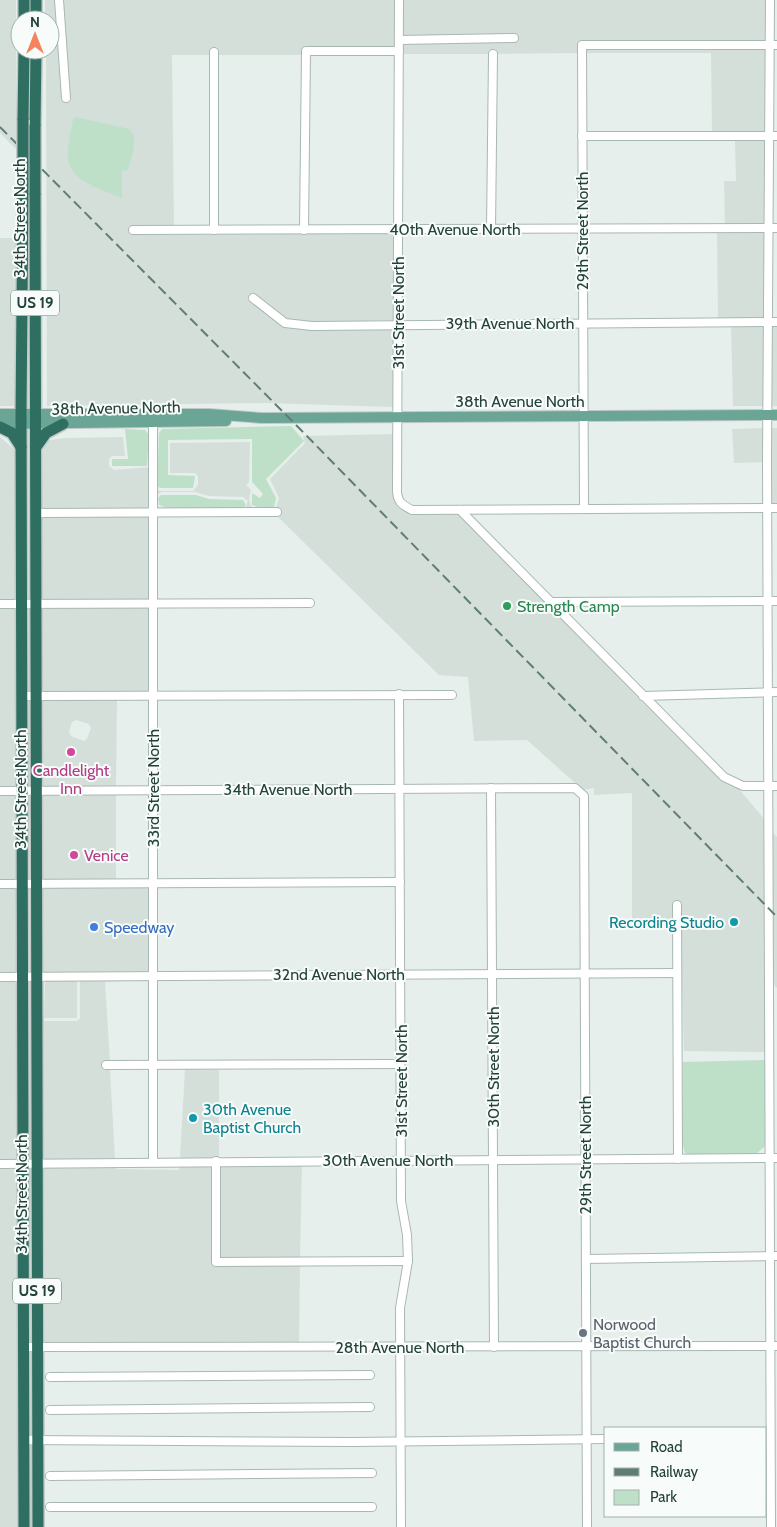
<svg xmlns="http://www.w3.org/2000/svg" width="777" height="1527" viewBox="0 0 777 1527" font-family="Cabin,sans-serif">
<style>
.built{fill:#d4dfda;fill-rule:evenodd}
.green{fill:#bfe0c8}
.lines{fill:none;stroke-linecap:round;stroke-linejoin:round}
.minor-casing{stroke:#a8b8b2;stroke-width:10}
.major-casing{stroke:#c2cac8;stroke-width:12}
.highway-casing{stroke:#c2cac8;stroke-width:14}
.minor{stroke:#fff;stroke-width:8}
.major{stroke:#6aa596;stroke-width:10}
.highway{stroke:#2f6f62;stroke-width:11}
.rail{stroke:#5f7d75;stroke-width:2;stroke-dasharray:10 5;stroke-linecap:butt}
.highway-bridge-casing{stroke:#c2cac8;stroke-width:14;stroke-linecap:butt}
.highway-bridge{stroke:#2f6f62;stroke-width:11}
.leisure-dot{fill:#2e9e5b;stroke:#f7fbf9;stroke-width:2}
.hotel-dot{fill:#d1479c;stroke:#f7fbf9;stroke-width:2}
.culture-dot{fill:#0f9aa8;stroke:#f7fbf9;stroke-width:2}
.shop-dot{fill:#3f7fe0;stroke:#f7fbf9;stroke-width:2}
.worship-dot{fill:#6b7280;stroke:#f7fbf9;stroke-width:2}
.labels{text-anchor:middle;dominant-baseline:central;stroke-width:4;stroke-linejoin:round;paint-order:stroke}
.shield{fill:#f7fbf9;stroke:#637a73;stroke-width:1}
.shield-label{font-size:15px;font-weight:bold;fill:#24423a}
.street-label{font-size:16px;fill:#24423a;stroke:#f7fbf9}
.leisure-label{font-size:16px;fill:#27864d;stroke:#f7fbf9;text-anchor:start}
.hotel-label{font-size:16px;fill:#b23c85;stroke:#f7fbf9}
.culture-label{font-size:16px;fill:#0d838f;stroke:#f7fbf9;text-anchor:end}
.shop-label{font-size:16px;fill:#366cbe;stroke:#f7fbf9;text-anchor:start}
.worship-label{font-size:16px;fill:#5b616d;stroke:#f7fbf9;text-anchor:start}
</style>
<rect width="100%" height="100%" fill="#e6efeb"/>
<g class="built">
<path d="M0,0h16v149l-16,-16z"/>
<path d="M45,0h11l8,102 6,-1 -7,-101h333l-1,48 -92,-1v8h-85l-1,-7h-5l-1,7h-39l2,172h-44v7l44,1 222,-2 -2,87 -82,3 -26,-4 -34,-26 -4,5 37,28 27,4 82,-2 1,79 -130,-4 -218,3 -1,-356h4v-30h-5z"/>
<path d="M402,0h365l-1,41h-187v12l-83,1v-3h-6v3h-88v-10l116,-3 -1,-7 -115,2z"/>
<path d="M585,48h181l1,85h-55l-1,-80h-126z"/>
<path d="M735,140h32l-1,85h-41l-1,-44h12z"/>
<path d="M717,232h49v86l-48,1z"/>
<rect x="0" y="238" width="16" height="168"/>
<path d="M777,325v81h-5v-80z"/>
<path d="M731,326h35v80h-33z"/>
<path d="M765,428l-1,34 -30,1 -2,-34z"/>
<path d="M772,428h5v76h-6z"/>
<path d="M395,434l-1,58 4,15 14,6h47l93,93 88,94 82,79 16,9 27,32 1,232 -82,-1 -4,-150h-6v19l-42,-1v-126l-38,2v-7l-11,2 -56,-50 -53,1 -6,-64 -29,-2 -163,-160h4v-7h-4l3,-10 -9,-19 35,-36 -2,-7z"/>
<path d="M0,437l15,13 2,150h-17z"/>
<path d="M123,437l2,19h-13l-3,3v7l5,4 36,-3v43l-108,-1 1,-68 22,-3z"/>
<path d="M250,442l-1,40 -3,3 5,5 -2,9 3,10h-7l3,-8 -5,-4 -34,-1 -14,-4h-34l-5,3v-6l4,2h33l5,-6v-9l-3,-3h-25v-30z"/>
<path d="M42,516l108,1v83h-108z"/>
<path d="M150,607v85l-107,1 -1,-85z"/>
<path d="M0,608h17l2,180h-19z"/>
<path d="M43,700h74l-1,87 -73,1zM76,720l13,4 2,4 -4,11 -3,2 -13,-5 -2,-4 3,-10z"/>
<path d="M116,794v86h-73v-85z"/>
<path d="M0,795h19l1,85h-20z"/>
<path d="M772,832l5,5v151l-5,-5z"/>
<rect x="0" y="887" width="20" height="86"/>
<path d="M43,887h107v84l-106,2z"/>
<path d="M77,979v39h-33l1,-35 4,-3z"/>
<path d="M150,979l-45,3 5,81 -6,1v6h6l5,89 -71,2v-140h33l3,-3v-38z"/>
<rect x="0" y="980" width="20" height="181"/>
<path d="M185,1069l34,1v88h-39z"/>
<path d="M302,1164l-2,93 -81,2v-94z"/>
<path d="M179,1165h34v101l87,-2 -1,80h-254l-1,-176 72,-2v3l63,1z"/>
<path d="M0,1168h20l1,359h-21z"/>
</g>
<g class="green">
<path d="M76,117l53,12c11,11 2,27 -1,41l-6,1v27c-17,-7 -53,-17 -54,-40 -1,-12 3,-27 5,-39z"/>
<path d="M291,426l13,15 -38,38 10,19 -2,9 -14,1 -8,-3v-12l8,5 3,-4 -11,-12v-43l-84,1v35l27,1 -2,12h-33l-3,-2 2,-53 3,-4z"/>
<path d="M125,429l20,1 4,5 -2,31h-35v-7h16z"/>
<path d="M161,495h35l13,4 34,1 3,5 -4,4 -75,-1 -8,-3 -1,-7z"/>
<path d="M767,1060l-1,85 -10,9 -66,1 -5,-2 -3,-11 1,-80z"/>
</g>
<g class="lines">
<g class="minor-casing">
<g id="minor">
<path d="M59,0l7,98"/>
<path d="M399,0l-2,492c1,11 6,13 15,18l365,-2"/>
<path d="M770,0l-3,461 4,1066"/>
<path d="M399,40l115,-2"/>
<path d="M582,136h195"/>
<path d="M491,229l2,-175"/>
<path d="M133,230l644,-2"/>
<path d="M214,230v-178"/>
<path d="M304,230l2,-179h93"/>
<path d="M253,298l32,25 27,3 465,-4"/>
<path d="M584,507l-2,-462h195"/>
<path d="M460,510l264,267 19,9h34"/>
<path d="M36,513l241,-1"/>
<path d="M553,602l224,-1"/>
<path d="M0,604l310,-1"/>
<path d="M399,694l2,507 6,34 1,26 -8,47 1,219"/>
<path d="M22,696l430,-1"/>
<path d="M643,696l134,-4"/>
<path d="M491,788l3,559"/>
<path d="M0,791l575,-3 9,8 3,731"/>
<path d="M0,884l400,-2"/>
<path d="M677,905l1,254"/>
<path d="M0,977l677,-4"/>
<path d="M106,1065l294,-1"/>
<path d="M216,1161v101l192,-1"/>
<path d="M153,1162v-743"/>
<path d="M0,1164l777,-6"/>
<path d="M586,1259l191,-3"/>
<path d="M24,1347l753,-1"/>
<path d="M50,1377l320,-2"/>
<path d="M50,1410l320,-3"/>
<path d="M24,1440l328,2 254,-3"/>
<path d="M50,1476l322,-3"/>
<path d="M50,1507h322"/>
</g>
</g>
<g class="major-casing">
<g id="major">
<path d="M0,414h209l53,4 515,-3"/>
<path d="M0,424l226,-3"/>
</g>
</g>
<g class="highway-casing">
<g id="highway">
<path d="M24,0v20"/>
<path d="M36,0v20"/>
<path d="M23,120l1,-70"/>
<path d="M35,126l1,-76"/>
<path d="M23,192l-2,222 3,1113"/>
<path d="M35,193l3,1334"/>
<path d="M0,427l12,6 9,14"/>
<path d="M36,447l10,-14 17,-9"/>
</g>
</g>
<use href="#minor" class="minor"/>
<use href="#major" class="major"/>
<use href="#highway" class="highway"/>
<path class="rail" d="M0,127l301,303 476,487"/>
<g class="highway-bridge-casing">
<g id="highway-bridge">
<path d="M23,120v72"/>
<path d="M35,193v-67"/>
</g>
</g>
<use href="#highway-bridge" class="highway-bridge"/>
</g>
<circle class="leisure-dot" cx="507" cy="606" r="5"/>
<g class="hotel-dot">
<circle cx="71" cy="752" r="5"/>
<circle cx="74" cy="855" r="5"/>
</g>
<g class="culture-dot">
<circle cx="734" cy="922" r="5"/>
<circle cx="193" cy="1118" r="5"/>
</g>
<circle class="shop-dot" cx="94" cy="927" r="5"/>
<circle class="worship-dot" cx="583" cy="1333" r="5"/>
<g class="labels">
<g class="shield">
<rect x="11" y="290.5" width="48" height="25" rx="4"/>
<rect x="13" y="1278.5" width="48" height="25" rx="4"/>
</g>
<g class="shield-label">
<text x="35" y="303">US 19</text>
<text x="37" y="1291">US 19</text>
</g>
<g class="street-label">
<text transform="translate(19 218) rotate(-90)">34th Street North</text>
<text x="455" y="229">40th Avenue North</text>
<text transform="translate(582 231) rotate(-90)">29th Street North</text>
<text transform="translate(398 313) rotate(-90)">31st Street North</text>
<text x="510" y="323">39th Avenue North</text>
<text x="520" y="401">38th Avenue North</text>
<text transform="translate(116 408) rotate(-1)">38th Avenue North</text>
<text transform="translate(153 788) rotate(-90)">33rd Street North</text>
<text transform="translate(20 789) rotate(-90)">34th Street North</text>
<text x="288" y="789">34th Avenue North</text>
<text x="339" y="974">32nd Avenue North</text>
<text transform="translate(493 1067) rotate(-90)">30th Street North</text>
<text transform="translate(401 1081) rotate(-90)">31st Street North</text>
<text transform="translate(585 1155) rotate(-90)">29th Street North</text>
<text x="388" y="1160">30th Avenue North</text>
<text transform="translate(21 1194) rotate(-90)">34th Street North</text>
<text x="400" y="1347">28th Avenue North</text>
</g>
<g class="leisure-label">
<text x="517" y="606">Strength Camp</text>
</g>
<g class="hotel-label">
<text x="71" y="770">Candlelight<tspan x="71" dy="18">Inn</tspan></text>
<text x="84" y="855" text-anchor="start">Venice</text>
</g>
<g class="culture-label">
<text x="724" y="922">Recording Studio</text>
<text x="203" y="1109" text-anchor="start">30th Avenue<tspan x="203" dy="18">Baptist Church</tspan></text>
</g>
<g class="shop-label">
<text x="104" y="927">Speedway</text>
</g>
<g class="worship-label">
<text x="593" y="1324">Norwood<tspan x="593" dy="18">Baptist Church</tspan></text>
</g>
</g>
<rect x="604" y="1427" width="162" height="90" fill="#f7fbf9" stroke="#a3b1ad"/>
<rect x="614" y="1443" width="25" height="8" fill="#6aa596" stroke="#a3b1ad"/>
<text x="650" y="1452" font-size="15" fill="#24423a">Road</text>
<rect x="614" y="1468" width="25" height="8" fill="#5f7d75" stroke="#a3b1ad"/>
<text x="650" y="1477" font-size="15" fill="#24423a">Railway</text>
<rect x="614" y="1490" width="25" height="15" fill="#bfe0c8" stroke="#a3b1ad"/>
<text x="650" y="1502" font-size="15" fill="#24423a">Park</text>
<g transform="translate(35 35)"><circle r="24" fill="#f7fbf9" stroke="#a3b1ad"/>
<path d="M0-4L9 19L0 12L-9 19Z" fill="#f4845f"/>
<text y="-8" font-size="14" font-weight="bold" text-anchor="middle" fill="#24423a">N</text>
</g>
</svg>
